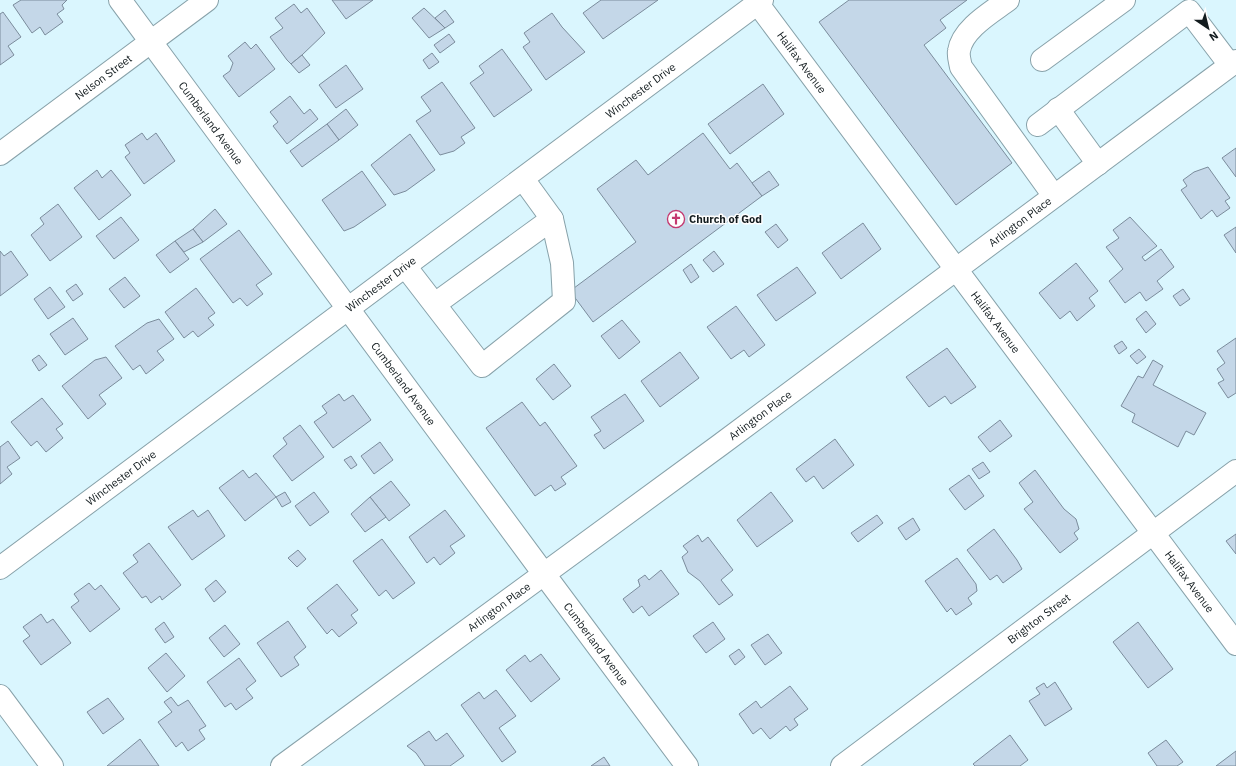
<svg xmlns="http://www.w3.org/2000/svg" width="1236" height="766" viewBox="0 0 1236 766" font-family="'IBM Plex Sans',sans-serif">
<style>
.building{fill:#c4d7e8;stroke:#7b8c9c}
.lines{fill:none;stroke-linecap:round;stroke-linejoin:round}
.minor-casing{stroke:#88a2aa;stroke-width:24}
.minor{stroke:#fff;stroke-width:22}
.labels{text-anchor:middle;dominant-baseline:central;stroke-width:3;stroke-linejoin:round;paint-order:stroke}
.street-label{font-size:11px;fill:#121b1e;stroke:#fdfdfd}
.poi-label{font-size:11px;font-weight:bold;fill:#121b1e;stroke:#fdfdfd;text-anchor:start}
</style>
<rect width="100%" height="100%" fill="#daf6fe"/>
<g class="building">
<path d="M21,0h46l-5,5 2,4 -7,5 6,8 -18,13 -5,-8 -8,6 -19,-28z"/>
<path d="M332,0h41l-27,19z"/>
<path d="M601,0h57l-55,39 -20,-26z"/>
<path d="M849,0h118l-27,20 6,8 -22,17 88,118 -56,42 -137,-183z"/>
<path d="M294,4l7,9 6,-5 18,25 -23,22 -11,9 -4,-4 -17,-23 13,-9 -8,-10z"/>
<path d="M424,8l21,20 -16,10 -17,-20z"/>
<path d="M445,10l9,12 -9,6 -10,-10z"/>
<path d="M3,12l18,25 -13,9 6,9 -14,10v-51z"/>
<path d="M552,13l10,14 23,25 -39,28 -23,-33 7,-5 -6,-9z"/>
<path d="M449,34l6,8 -15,11 -6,-8z"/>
<path d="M245,42l6,7 5,-5 19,25 -36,28 -16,-21 7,-5 3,-8 -5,-7z"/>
<path d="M502,49l30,41 -38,27 -24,-34 14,-10 -5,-7z"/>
<path d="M432,53l7,9 -10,7 -6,-9z"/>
<path d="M302,55l8,10 -11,8 -8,-9z"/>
<path d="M346,65l17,24 -27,19 -17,-23z"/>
<path d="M442,82l33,46 -14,9 4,6 -11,8 -14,4 -24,-34 15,-10 -10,-14z"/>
<path d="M763,84l21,30 -54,40 -22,-30z"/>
<path d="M290,96l14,18 6,-5 8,10 -31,25 -14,-18 5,-4 -8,-10z"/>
<path d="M346,109l12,16 -19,15 -12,-16z"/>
<path d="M327,124l12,16 -37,27 -12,-16z"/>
<path d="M142,133l5,7 9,-7 19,28 -31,23 -19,-27 5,-4 -5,-8z"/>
<path d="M703,133l27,36 7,-6 25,33 -169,126 -23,-31 66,-49 -39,-53 39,-29 12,15z"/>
<path d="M410,134l25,36 -29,21 -12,4 -23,-30z"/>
<path d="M1236,148v29l-14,-19z"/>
<path d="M1208,167l22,31 -5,3 5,7 -13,9 -5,-7 -11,9 -20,-29 6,-4 -4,-6 11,-8z"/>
<path d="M97,170l5,8 9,-8 20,25 -32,25 -25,-32z"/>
<path d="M362,171l24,34 -32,22 -10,4 -22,-31z"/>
<path d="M769,171l10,14 -17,11 -10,-13z"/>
<path d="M58,204l24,33 -32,24 -19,-26 13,-11 -4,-6z"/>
<path d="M215,209l12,15 -24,18 -10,-13z"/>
<path d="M121,217l18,23 -25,19 -18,-23z"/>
<path d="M1130,217l27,29 -15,11 3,4 16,-12 13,18 -17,14 6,8 -17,12 -6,-9 -15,11 -16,-22 14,-12 -17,-22 13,-9 -6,-8z"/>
<path d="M863,223l18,26 -40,30 -19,-26z"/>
<path d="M776,224l12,16 -10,8 -13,-16z"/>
<path d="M1236,227v26l-12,-18z"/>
<path d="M193,229l10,13 -19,10 -9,-11z"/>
<path d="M239,230l33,44 -16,11 7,9 -16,12 -7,-8 -7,5 -33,-44z"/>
<path d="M175,241l14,18 -19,14 -14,-18z"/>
<path d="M0,251l4,5 7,-5 17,24 -28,21z"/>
<path d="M714,251l10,13 -11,8 -10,-12z"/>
<path d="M1076,263l22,28 -9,7 6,8 -18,15 -7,-10 -10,8 -21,-26z"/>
<path d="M691,264l8,13 -8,6 -8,-13z"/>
<path d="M797,267l19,26 -40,28 -19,-26z"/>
<path d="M125,277l15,19 -16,12 -15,-19z"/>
<path d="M76,284l7,10 -10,7 -7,-10z"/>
<path d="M50,287l15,20 -17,12 -14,-20z"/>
<path d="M196,288l19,25 -7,5 6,7 -16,12 -5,-6 -9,7 -19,-26z"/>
<path d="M1183,289l7,10 -10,7 -7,-10z"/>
<path d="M736,306l29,39 -16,12 -5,-7 -13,9 -24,-32z"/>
<path d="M1146,311l10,13 -10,9 -10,-14z"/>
<path d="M73,318l15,21 -23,16 -15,-21z"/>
<path d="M159,319l15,20 -17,12 7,9 -18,14 -6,-9 -7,5 -18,-24 32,-23z"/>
<path d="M622,320l18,22 -21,17 -18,-23z"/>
<path d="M1236,338v55l-8,5 -10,-15 6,-3 -7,-11 8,-6 -8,-12z"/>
<path d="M1122,341l5,7 -8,6 -5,-8z"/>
<path d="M947,348l29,39 -25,17 -6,-8 -16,11 -23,-30z"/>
<path d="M1139,349l7,8 -9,7 -7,-8z"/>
<path d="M680,352l19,26 -39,29 -19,-26z"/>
<path d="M39,355l8,10 -8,6 -7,-11z"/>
<path d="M106,357l16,21 -23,17 7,9 -18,15 -26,-33 33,-26z"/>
<path d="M1153,360l10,6 -10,19 53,28 -12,22 -8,-4 -8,16 -46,-25 3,-8 -14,-8 17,-30 5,2z"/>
<path d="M554,364l17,22 -18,14 -17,-21z"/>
<path d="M339,394l5,7 9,-6 18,25 -38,28 -19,-26 13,-9 -5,-7z"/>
<path d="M625,394l19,27 -40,28 -10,-14 7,-4 -10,-14z"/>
<path d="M42,398l21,26 -7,5 7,9 -17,14 -9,-11 -6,5 -20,-24z"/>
<path d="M522,402l18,24 5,-4 32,44 -16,11 5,7 -11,7 -4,-6 -16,11 -49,-68z"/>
<path d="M1000,420l12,16 -22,16 -12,-15z"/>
<path d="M300,425l24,32 -32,24 -19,-25 14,-12 -4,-6z"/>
<path d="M835,439l19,26 -31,24 -9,-13 -8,6 -10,-13z"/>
<path d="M8,441l12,17 -13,9 5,7 -12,10v-37z"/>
<path d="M380,442l13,18 -19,14 -13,-18z"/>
<path d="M351,456l6,9 -6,4 -7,-9z"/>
<path d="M983,462l7,10 -11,7 -7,-10z"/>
<path d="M243,470l6,8 7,-5 20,24 -31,24 -26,-33z"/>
<path d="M1035,470l29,39 12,10 3,10 -5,4 4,6 -18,14 -36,-44 9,-7 -14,-19z"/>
<path d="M969,475l15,21 -19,14 -16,-21z"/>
<path d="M391,481l19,24 -21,16 -19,-24z"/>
<path d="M285,492l6,10 -9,5 -6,-10z"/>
<path d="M314,492l15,20 -19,14 -15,-20z"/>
<path d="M771,492l22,29 -36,26 -20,-27z"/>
<path d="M370,497l16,20 -21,15 -14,-18z"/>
<path d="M193,510l5,7 10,-7 17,26 -33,24 -24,-33z"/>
<path d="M445,510l20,26 -15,10 5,7 -15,12 -6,-8 -7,6 -18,-26z"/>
<path d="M877,515l6,8 -25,19 -7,-9z"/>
<path d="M913,518l7,12 -14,10 -8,-12z"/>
<path d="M994,529l23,31 5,9 -19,14 -6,-8 -7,5 -23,-30z"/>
<path d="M1236,534v20l-10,-13z"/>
<path d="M698,535l4,7 6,-5 25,33 -12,10 12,15 -14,10 -19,-24 -12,-9 -6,-15 6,-5 -5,-6z"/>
<path d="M382,539l33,44 -22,16 -7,-9 -7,6 -26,-35z"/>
<path d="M149,543l32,42 -19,15 -2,-4 -9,7 -5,-7 -4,2 -19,-25 15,-11 -5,-7z"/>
<path d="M298,550l8,9 -9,8 -9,-9z"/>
<path d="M957,558l19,26 1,7 -9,7 4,6 -16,11 -5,-7 -4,4 -22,-31z"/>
<path d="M661,570l18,24 -30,22 -7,-10 -9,7 -10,-14 17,-13 -2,-6 7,-5 4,5z"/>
<path d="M216,580l10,12 -12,10 -9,-13z"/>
<path d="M89,583l6,7 6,-5 19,24 -30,23 -19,-25 8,-6 -5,-7z"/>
<path d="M337,584l21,26 -7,5 6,8 -18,14 -7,-8 -5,5 -20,-26z"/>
<path d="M41,614l6,9 6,-4 18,24 -30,22 -18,-24 7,-5 -7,-9z"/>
<path d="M288,621l18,26 -12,10 5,8 -18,12 -24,-34z"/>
<path d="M164,622l10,15 -9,6 -10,-14z"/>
<path d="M713,622l12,17 -19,14 -13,-17z"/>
<path d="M1138,622l35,47 -25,19 -35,-46z"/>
<path d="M225,625l15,19 -16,13 -15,-19z"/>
<path d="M768,634l14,19 -17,12 -14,-20z"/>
<path d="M739,649l6,8 -10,8 -6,-9z"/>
<path d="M166,653l19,23 -18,16 -19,-24z"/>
<path d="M541,654l19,25 -29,23 -25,-32 19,-15 5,7z"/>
<path d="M239,658l17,23 -10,8 7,9 -17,12 -5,-7 -6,4 -18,-25z"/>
<path d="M1055,682l17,27 -27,17 -16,-25 11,-7 -4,-6 8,-5 3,5z"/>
<path d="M790,686l18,23 -14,10 4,6 -8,6 -4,-5 -16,13 -9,-11 -8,6 -14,-20 17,-13 5,7z"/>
<path d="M496,690l20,26 -17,12 17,24 -14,10 -41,-57 18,-13 5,7z"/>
<path d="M171,697l7,9 10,-6 18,26 -7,4 6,9 -17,12 -6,-9 -6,5 -18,-25 14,-10 -8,-10z"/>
<path d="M108,698l16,21 -21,15 -16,-22z"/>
<path d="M429,731l7,10 11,-8 17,23 -14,10h-25l-9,-13 -9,-7z"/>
<path d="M1010,735l18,25 -8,6h-45l-2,-2z"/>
<path d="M140,739l19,27h-52z"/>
<path d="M1166,740l17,22 -6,4h-20l-9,-13z"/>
<path d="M1236,751v15h-20z"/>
<path d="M604,757l6,9h-19z"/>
</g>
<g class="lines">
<g class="minor-casing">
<g id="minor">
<path id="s1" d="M120,0l424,574 143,192"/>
<path id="s2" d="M755,0l481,644"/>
<path d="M1008,0c-16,12 -46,29 -49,51 -1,5 1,11 2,16l93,129"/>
<path d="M1042,60l82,-60"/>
<path d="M1058,109l40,55"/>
<path d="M1038,125l151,-114 41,54"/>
<path id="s3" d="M0,154l207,-154"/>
<path d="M405,266l77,100 82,-65 -2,-38 -10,-44 -29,-40"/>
<path d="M435,304l117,-85"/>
<path id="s4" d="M0,568l762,-568"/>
<path d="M0,696l52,70"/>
<path id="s5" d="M282,766l438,-321 516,-384"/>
<path id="s6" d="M842,766l394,-295"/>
</g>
</g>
<use href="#minor" class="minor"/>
</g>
<defs>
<g id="church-ring" transform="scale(0.9)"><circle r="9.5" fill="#fdfdfd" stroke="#c43970" stroke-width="1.5"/><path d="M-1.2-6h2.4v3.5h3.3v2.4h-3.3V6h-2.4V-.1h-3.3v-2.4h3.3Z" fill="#c43970"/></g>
</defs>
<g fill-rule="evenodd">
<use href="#church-ring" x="676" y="219"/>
</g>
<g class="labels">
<g class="street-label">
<text stroke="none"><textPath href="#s2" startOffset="78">Halifax Avenue</textPath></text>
<text stroke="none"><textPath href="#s3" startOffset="129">Nelson Street</textPath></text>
<text stroke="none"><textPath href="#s4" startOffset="799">Winchester Drive</textPath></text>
<text stroke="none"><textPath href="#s1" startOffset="153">Cumberland Avenue</textPath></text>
<text stroke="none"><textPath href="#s5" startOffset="917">Arlington Place</textPath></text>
<text stroke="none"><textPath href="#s4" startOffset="475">Winchester Drive</textPath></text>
<text stroke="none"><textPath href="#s2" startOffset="402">Halifax Avenue</textPath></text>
<text stroke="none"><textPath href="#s1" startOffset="477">Cumberland Avenue</textPath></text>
<text stroke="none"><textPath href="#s5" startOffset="593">Arlington Place</textPath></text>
<text stroke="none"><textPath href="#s4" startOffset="151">Winchester Drive</textPath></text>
<text stroke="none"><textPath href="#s2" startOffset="726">Halifax Avenue</textPath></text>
<text stroke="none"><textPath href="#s5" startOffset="269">Arlington Place</textPath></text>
<text stroke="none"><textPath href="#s6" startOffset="246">Brighton Street</textPath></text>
<text stroke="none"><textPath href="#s1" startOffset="801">Cumberland Avenue</textPath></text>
</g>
<g class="poi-label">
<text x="689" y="219">Church of God</text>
</g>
</g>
<g transform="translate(1208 28) rotate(145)" stroke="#fdfdfd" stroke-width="3" paint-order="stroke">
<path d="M0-3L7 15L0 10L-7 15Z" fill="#121b1e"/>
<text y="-6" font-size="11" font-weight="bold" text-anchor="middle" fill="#121b1e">N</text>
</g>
</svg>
